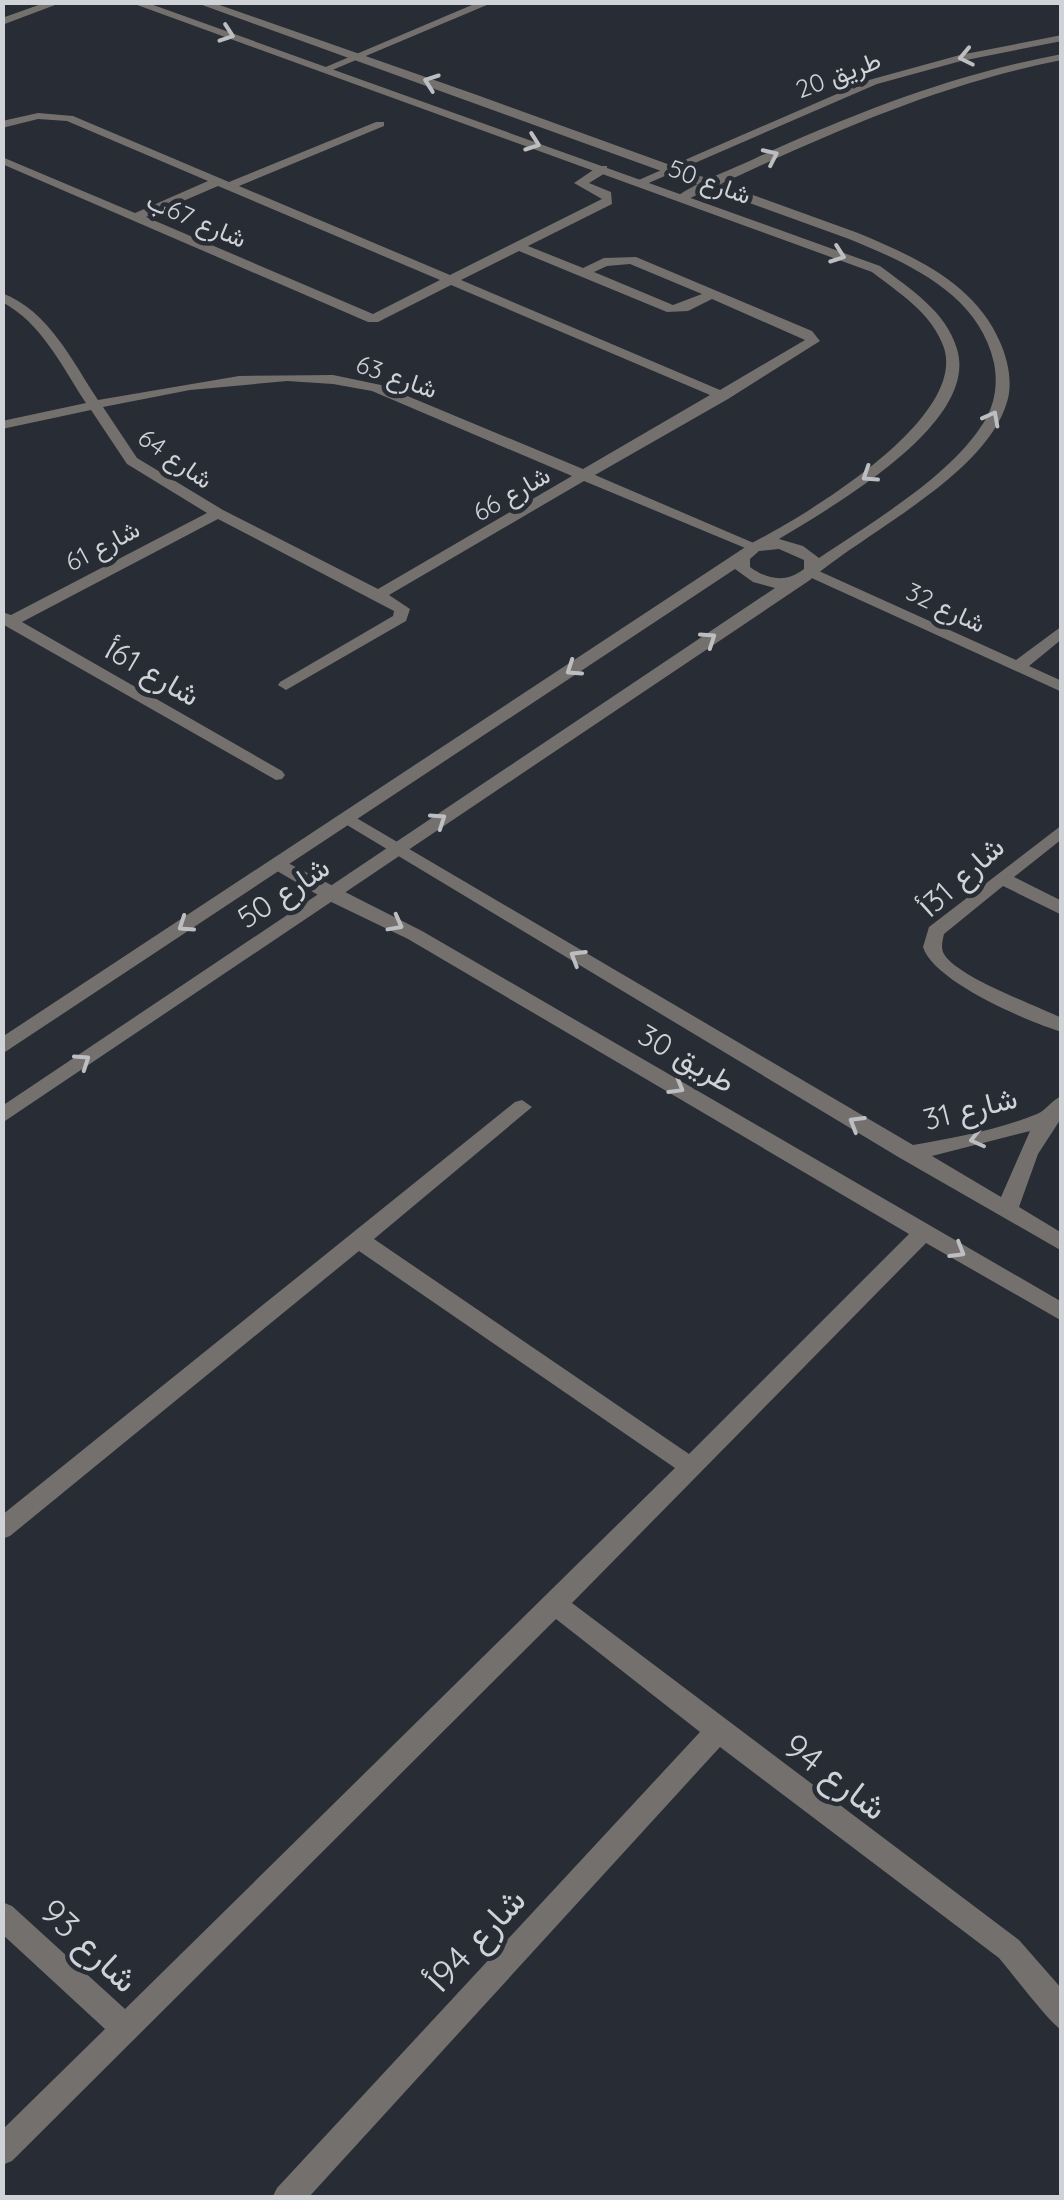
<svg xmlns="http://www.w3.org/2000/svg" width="1064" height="2200" viewBox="0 0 1064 2200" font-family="Quicksand,Vazirmatn,sans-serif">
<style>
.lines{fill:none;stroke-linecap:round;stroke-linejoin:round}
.minor{fill:#74706d;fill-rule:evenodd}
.tertiary{fill:#74706d;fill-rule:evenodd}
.oneway{stroke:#bdbec2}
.labels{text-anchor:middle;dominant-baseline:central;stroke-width:9;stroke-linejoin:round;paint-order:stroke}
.far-street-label{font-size:25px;fill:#cfd2d7;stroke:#282c34}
.street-label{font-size:30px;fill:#cfd2d7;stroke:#282c34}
.near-street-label{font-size:35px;fill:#cfd2d7;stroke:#282c34}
</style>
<rect width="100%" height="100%" fill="#282c34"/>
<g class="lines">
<g class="minor">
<path d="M479,2h15l-164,69 -9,-2z"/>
<path d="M1062,35v6l-101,20 -84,23 -233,101 -10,-3 235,-102 91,-25z"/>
<path d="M1062,54v6c-134,26 -253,83 -376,140l-10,-3c23,-17 56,-27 82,-40 99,-45 197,-83 304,-103z"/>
<path d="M38,113l35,3 156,66 147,-60h8v4l-145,60 211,89 152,-76 -28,-16 25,-17h8v6l-18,11 22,9 1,12 -84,42 55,22 21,-10 32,-1 176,74 8,10 -92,58 -133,76 168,72 -8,5 -5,-2 -166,-69 -195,114 21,14 -4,12 -120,69 -8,-5 2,-3 113,-66 1,-5 -176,-92 -196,103 260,149 3,4 -3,4 -6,1 -272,-155 -2,-13 9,3 196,-102 -80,-49 -36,-54 -89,19v-8l84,-18c-24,-36 -44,-80 -84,-101v-9c47,18 70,68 96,107l141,-24 94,-1 48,10 202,84 127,-74 -259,-110 -73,37h-10l-366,-158v-7l133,56 73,-32 -141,-60 -29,-2 -36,9v-7zM218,186l222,94 -67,34 -227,-97zM519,251l148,61 21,-1 24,-12 93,41 -85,50 -259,-110zM630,264l72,30 -29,11 -79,-33 13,-6zM287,381l46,3 39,7 200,85 -194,113 -155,-79 -86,-52 -34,-51 87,-17z"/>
<path d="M810,567l206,93 46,-34v13l-33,27 33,15v11l-257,-117 -3,-3z"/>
<path d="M348,813l565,332c41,-7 85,-15 124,-31 10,-4 14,-14 25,-18v21l-24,37 -19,53 43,26v18l-162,-93 -558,-336 -3,-4 3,-4zM1030,1131l-29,66 -69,-41z"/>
<path d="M1062,825v14l-48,38 48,24v14l-59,-29 -59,48c-2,9 -4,16 2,23 19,23 87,47 116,61v14c-34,-10 -129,-51 -139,-85l6,-20z"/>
<path d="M278,858l144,73 640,371v19l-136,-78 -354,360 447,337 43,49v41c-10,-4 -51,-58 -63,-72l-279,-211 -412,451h-36l5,-10 423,-456 -144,-113 -544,542 -10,4v-35l103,-101 -103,-95v-32l10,4 113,103 550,-541 -316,-217 -349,285 -8,3v-24l513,-413 7,-2 10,7 -158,132 315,215 220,-220 -501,-295 -85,-41 -51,-30 -3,-4 3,-4z"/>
</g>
<g class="tertiary">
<path d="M2,2h6l-6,4z"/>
<path d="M47,2h16l-61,23v-7z"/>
<path d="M129,2h16l735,264c30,23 66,45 77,83 23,75 -126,158 -178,190l24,7 16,12c53,-36 131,-81 165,-136 11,-18 14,-38 10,-59 -15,-69 -86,-100 -145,-124l-655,-237h17l266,93 381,138c55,23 117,50 142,109 8,18 13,41 7,60 -21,73 -142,130 -197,178l-808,543v-17l773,-518 -22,-6 -18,-13 -733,485v-17l748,-493c53,-27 217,-124 194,-196 -12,-35 -45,-55 -72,-76zM779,549l25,11v9c-18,14 -36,11 -54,-2v-8l9,-8z"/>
</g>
</g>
<defs><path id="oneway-chevron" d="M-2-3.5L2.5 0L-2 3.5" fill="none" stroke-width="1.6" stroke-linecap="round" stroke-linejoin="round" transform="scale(2.5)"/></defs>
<g class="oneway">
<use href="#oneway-chevron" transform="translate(227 34) rotate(19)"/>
<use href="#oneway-chevron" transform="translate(966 57) rotate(168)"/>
<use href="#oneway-chevron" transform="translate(431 82) rotate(-160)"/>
<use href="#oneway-chevron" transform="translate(533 143) rotate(20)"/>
<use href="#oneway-chevron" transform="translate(771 156) rotate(-25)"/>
<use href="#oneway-chevron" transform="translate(838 255) rotate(20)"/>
<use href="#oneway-chevron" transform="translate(992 418) rotate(-62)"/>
<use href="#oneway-chevron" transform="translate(869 475) rotate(147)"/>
<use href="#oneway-chevron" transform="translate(709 639) rotate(-34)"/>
<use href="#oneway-chevron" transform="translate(573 669) rotate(146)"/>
<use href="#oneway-chevron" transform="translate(439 820) rotate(-34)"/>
<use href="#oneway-chevron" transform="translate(396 924) rotate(28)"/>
<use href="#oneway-chevron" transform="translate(185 925) rotate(146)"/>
<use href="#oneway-chevron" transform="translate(577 957) rotate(-149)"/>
<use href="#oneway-chevron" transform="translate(83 1061) rotate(-34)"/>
<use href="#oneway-chevron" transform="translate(677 1087) rotate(30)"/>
<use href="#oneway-chevron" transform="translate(856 1123) rotate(-149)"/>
<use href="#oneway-chevron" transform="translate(977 1139) rotate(166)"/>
<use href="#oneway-chevron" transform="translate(958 1251) rotate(31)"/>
</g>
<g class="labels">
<g class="far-street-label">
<text transform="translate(838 74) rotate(-21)">طريق 20</text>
<text transform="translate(710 181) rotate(20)">شارع 50</text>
<text transform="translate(197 219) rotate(23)">شارع 67ب</text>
<text transform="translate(397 376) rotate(19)">شارع 63</text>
<text transform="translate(176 458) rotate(35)">شارع 64</text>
<text transform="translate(511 493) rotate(-30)">شارع 66</text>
<text transform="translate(102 545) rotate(-28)">شارع 61</text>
<text transform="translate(946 607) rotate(25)">شارع 32</text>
</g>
<g class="street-label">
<text transform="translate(153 672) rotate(30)">شارع 61أ</text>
<text transform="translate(961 876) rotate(-42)">شارع 31أ</text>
<text transform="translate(283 892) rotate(-34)">شارع 50</text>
<text transform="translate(687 1058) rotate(30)">طريق 30</text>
<text transform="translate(970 1108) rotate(-14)">شارع 31</text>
</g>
<g class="near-street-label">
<text transform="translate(836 1776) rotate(37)">شارع 94</text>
<text transform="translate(475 1939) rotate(-47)">شارع 94أ</text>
<text transform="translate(90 1945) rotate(43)">شارع 93</text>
</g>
</g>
<rect width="1064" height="2200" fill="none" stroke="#cfd2d7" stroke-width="10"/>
</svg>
